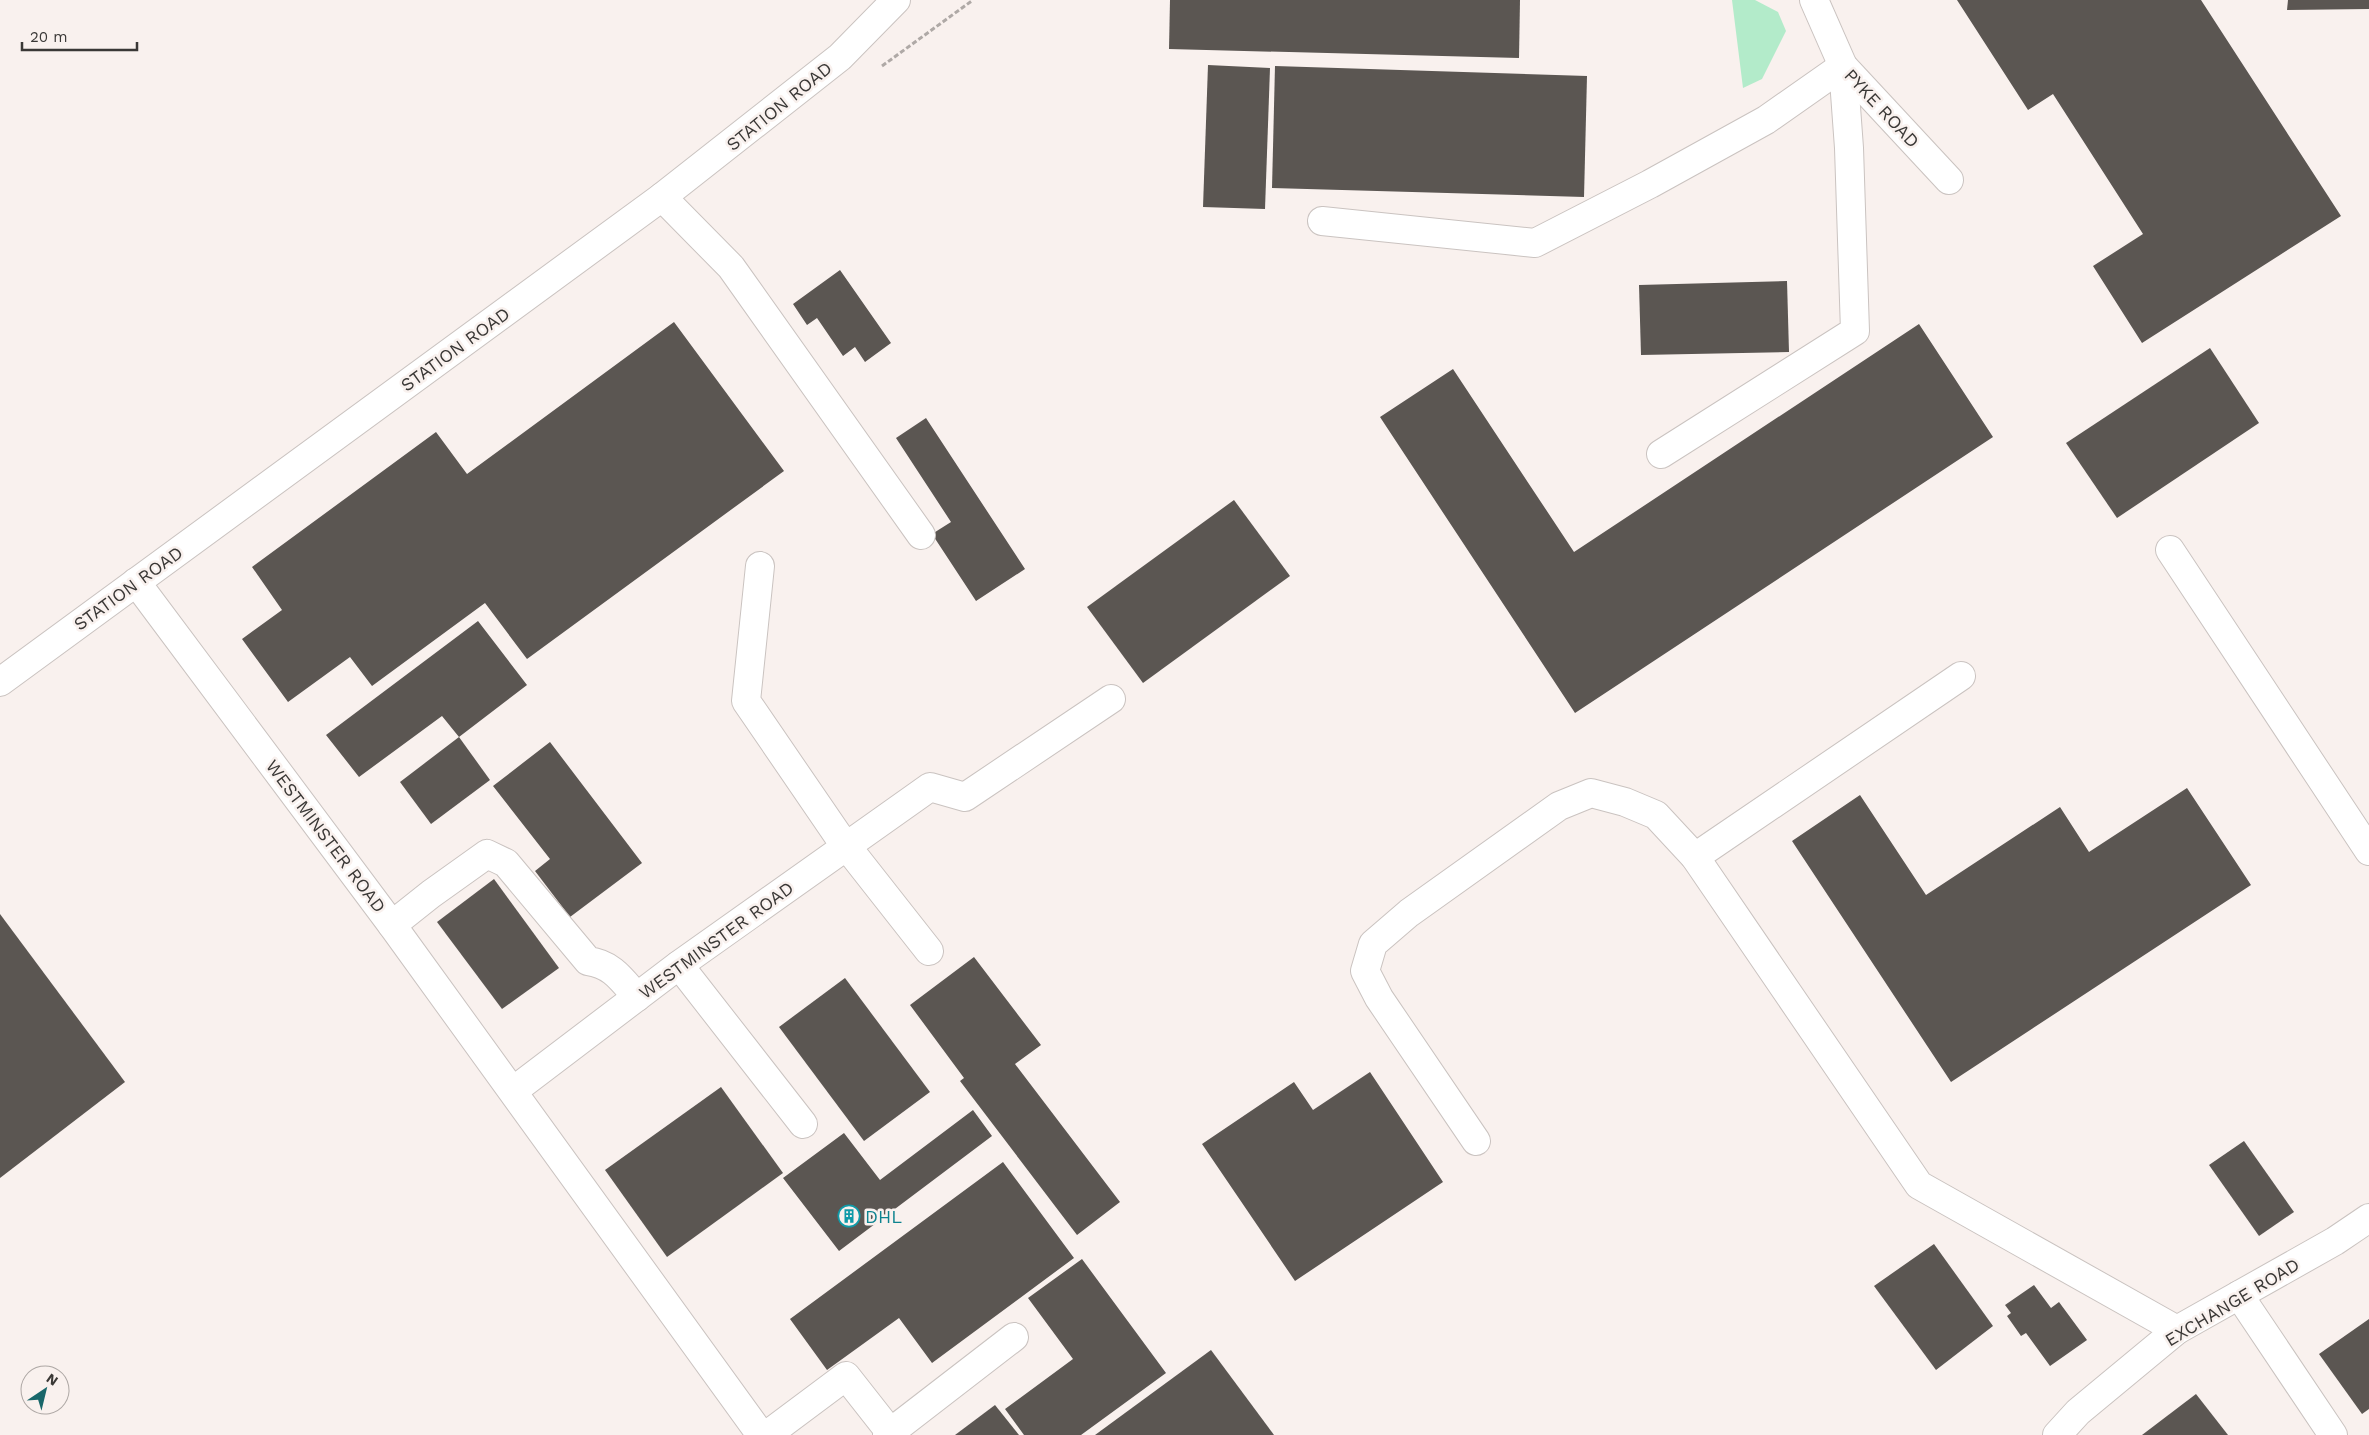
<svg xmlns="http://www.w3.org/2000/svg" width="2369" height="1435" viewBox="0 0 2369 1435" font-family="'Work Sans',sans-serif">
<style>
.green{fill:#b3ebca}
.building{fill:#5b5652}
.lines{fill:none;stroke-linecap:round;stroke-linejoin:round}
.minor-casing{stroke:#cac3c0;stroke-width:30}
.path{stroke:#afa9a6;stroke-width:3;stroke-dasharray:5 2.5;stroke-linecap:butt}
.minor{stroke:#fff;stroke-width:28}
.labels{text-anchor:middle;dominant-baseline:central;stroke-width:5;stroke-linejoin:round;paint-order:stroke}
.street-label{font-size:18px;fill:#3a3836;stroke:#f9f1ee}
.culture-label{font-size:18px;fill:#0d838f;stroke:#f9f1ee;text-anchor:start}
</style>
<rect width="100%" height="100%" fill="#f9f1ee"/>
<path class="green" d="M1732,0h23l23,12 8,19 -24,48 -19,9z"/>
<g class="building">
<path d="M1170,0h350l-1,58 -350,-9z"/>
<path d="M1957,0h244l140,216 -199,127 -49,-77 50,-32 -90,-140 -25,16z"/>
<path d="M2288,0h81v9l-82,1z"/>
<path d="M1208,65l62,3 -5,141 -62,-2z"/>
<path d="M1275,66l312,10 -3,121 -312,-9z"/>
<path d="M840,270l51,73 -26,19 -10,-15 -12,9 -26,-38 -10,7 -14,-21z"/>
<path d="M1787,281l2,71 -148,3 -2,-70z"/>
<path d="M674,322l110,149 -257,188 -42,-56 -113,83 -22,-29 -62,45 -46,-63 40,-29 -30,-43 184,-135 31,42z"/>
<path d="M1919,324l74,113 -418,276 -195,-296 73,-48 121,183z"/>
<path d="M2210,348l49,75 -142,95 -51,-75z"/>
<path d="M926,418l99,151 -49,32 -44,-67 19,-12 -55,-84z"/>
<path d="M1234,500l56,76 -147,107 -56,-76z"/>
<path d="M478,621l49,64 -68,52 -17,-21 -83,61 -33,-42z"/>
<path d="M459,737l31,43 -59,44 -31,-42z"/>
<path d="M550,742l92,121 -72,54 -35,-46 15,-12 -57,-73z"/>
<path d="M2187,788l64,97 -300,197 -159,-241 68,-46 66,100 134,-88 29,45z"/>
<path d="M494,879l65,89 -57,41 -65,-87z"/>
<path d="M0,914l125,168 -125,96z"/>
<path d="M974,957l67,88 -26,19 105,138 -43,33 -117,-154 4,-3 -54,-73z"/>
<path d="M845,978l85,114 -66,49 -85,-114z"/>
<path d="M1370,1072l73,110 -148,99 -93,-137 92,-62 19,28z"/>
<path d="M721,1087l62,86 -116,84 -62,-87z"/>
<path d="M973,1110l19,26 -153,115 -56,-73 61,-45 36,47z"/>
<path d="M2244,1141l50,71 -35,24 -50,-71z"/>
<path d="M1003,1162l71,96 -142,105 -33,-45 -72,52 -37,-51z"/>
<path d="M1934,1244l59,82 -57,44 -62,-84z"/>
<path d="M1082,1259l84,114 -85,62h-57l-19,-26 68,-50 -45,-61z"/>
<path d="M2034,1285l17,23 8,-6 28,38 -37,26 -24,-33 -5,3 -14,-20 4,-3 -6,-8z"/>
<path d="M2369,1319v90l-7,5 -43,-60z"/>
<path d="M1211,1350l63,85h-179z"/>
<path d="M2196,1394l32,41h-86z"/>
<path d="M995,1405l24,30h-64z"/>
</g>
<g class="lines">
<g class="minor-casing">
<g id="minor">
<path d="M1814,0l29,66 106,114"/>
<path d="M662,197l69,70 190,268"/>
<path d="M1322,221l213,22 115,-59 116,-64 77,-54"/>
<path d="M1661,454l194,-123 -6,-183 -6,-82"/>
<path d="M2170,550l199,301"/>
<path d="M760,566l-14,135 91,133 92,117"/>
<path d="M136,582l256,343 369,510"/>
<path d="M0,682l662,-485 178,-140 56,-57"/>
<path d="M1695,857l266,-181"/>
<path d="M392,925l39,-31 56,-40 19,9 82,98c24,3 34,19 49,36"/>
<path d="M679,965l124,159"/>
<path d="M513,1091l166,-126 251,-178 35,10 146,-98"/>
<path d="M1476,1141l-97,-143 -14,-27 8,-27 36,-31 150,-107 32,-13 34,9 31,13 39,42 224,328 258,145"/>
<path d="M2239,1295l94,140"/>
<path d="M767,1435l79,-59 44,56"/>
<path d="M887,1435l127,-98"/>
<path d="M2057,1435l21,-23 99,-82 158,-89 34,-23"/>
</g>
</g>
<path class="path" d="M882,66l91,-66"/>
<use href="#minor" class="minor"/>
</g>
<defs>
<g id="building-ring" transform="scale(1.125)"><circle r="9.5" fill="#f9f1ee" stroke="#0f9aa8" stroke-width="1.5"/><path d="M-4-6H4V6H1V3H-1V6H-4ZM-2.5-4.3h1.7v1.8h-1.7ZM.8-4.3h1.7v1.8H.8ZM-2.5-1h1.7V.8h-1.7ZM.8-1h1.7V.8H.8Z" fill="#0f9aa8"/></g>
</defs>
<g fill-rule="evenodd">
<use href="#building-ring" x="849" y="1216"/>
</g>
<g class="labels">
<g class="street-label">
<text transform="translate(779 106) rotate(-39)">STATION ROAD</text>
<text transform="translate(1882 108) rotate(47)">PYKE ROAD</text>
<text transform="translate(455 349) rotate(-36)">STATION ROAD</text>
<text transform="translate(128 588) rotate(-36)">STATION ROAD</text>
<text transform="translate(326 836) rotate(53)">WESTMINSTER ROAD</text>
<text transform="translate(716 940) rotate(-36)">WESTMINSTER ROAD</text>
<text transform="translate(2232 1302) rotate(-31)">EXCHANGE ROAD</text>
</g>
<g class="culture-label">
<text x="865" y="1216">DHL</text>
</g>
</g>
<g transform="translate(45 1390) rotate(35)"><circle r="24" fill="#f9f1ee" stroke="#ada7a4"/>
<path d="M0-4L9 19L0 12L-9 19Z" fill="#19676a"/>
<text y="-8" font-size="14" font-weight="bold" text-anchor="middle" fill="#3a3836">N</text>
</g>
<path d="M22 42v8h115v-8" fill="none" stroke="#3a3836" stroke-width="2.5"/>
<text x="30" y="42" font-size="15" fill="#3a3836" stroke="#f9f1ee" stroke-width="4" paint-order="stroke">20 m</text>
</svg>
